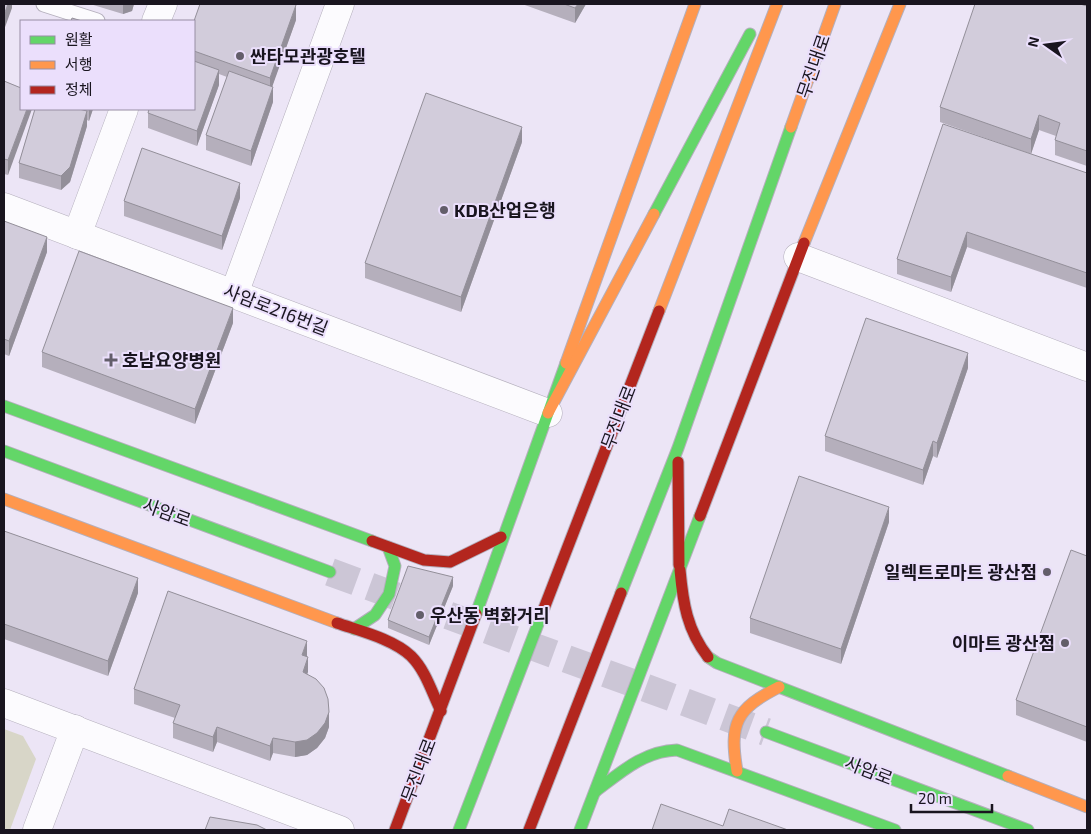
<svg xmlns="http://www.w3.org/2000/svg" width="1091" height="834" viewBox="0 0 1091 834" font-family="'Exo 2','Noto Sans KR',sans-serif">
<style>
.green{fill:#d8d6c8}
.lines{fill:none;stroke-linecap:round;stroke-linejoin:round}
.primary-tunnel{stroke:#ccc6d6;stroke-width:28;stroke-dasharray:28 14;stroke-linecap:butt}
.lane-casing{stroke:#b4afbc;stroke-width:17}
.street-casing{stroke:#b4afbc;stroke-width:29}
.fast-casing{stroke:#b4afbc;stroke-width:13}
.slow-casing{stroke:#b4afbc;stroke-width:13}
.jam-casing{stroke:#b4afbc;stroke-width:13}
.lane{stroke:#fcfbfe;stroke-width:15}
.street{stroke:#fcfbfe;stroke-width:28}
.fast{stroke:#63d668;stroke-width:11}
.slow{stroke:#ff974d;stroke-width:11}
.jam{stroke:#b3261e;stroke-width:11}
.wall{fill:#b5afbc}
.shaded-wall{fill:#938f99}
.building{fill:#d2ccdb;stroke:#938f99}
.poi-dot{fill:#635e6a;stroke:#ebdffc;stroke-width:2}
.labels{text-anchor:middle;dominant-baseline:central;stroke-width:4;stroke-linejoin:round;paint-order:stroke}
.poi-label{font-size:18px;font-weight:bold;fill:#19151f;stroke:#ebdffc;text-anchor:start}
.street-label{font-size:18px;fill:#19151f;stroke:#ebdffc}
</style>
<rect width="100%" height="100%" fill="#ece5f6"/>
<path class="green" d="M4,729l19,7 13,23 -26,71h-6z"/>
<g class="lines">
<path class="primary-tunnel" d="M330,572l436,160"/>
<g class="lane-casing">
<path id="lane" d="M44,4l53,17"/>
</g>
<g class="street-casing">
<g id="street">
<path d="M156,21l7,-17"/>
<path d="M4,207l544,206"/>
<path d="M77,235l47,-126"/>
<path d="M798,257l289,110"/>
<path d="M234,294l106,-290"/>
<path d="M4,703l336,127"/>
<path d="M37,830l38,-101"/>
</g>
</g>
<g class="fast-casing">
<g id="fast">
<path d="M654,214l96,-180"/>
<path d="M4,406l368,135"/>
<path d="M4,451l326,121"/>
<path d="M621,593l57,-145 113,-321"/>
<path d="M476,614l90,-251"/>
<path d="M354,629l21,-14 14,-21 6,-28 -7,-19"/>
<path d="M708,657l9,6 291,113"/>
<path d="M766,732l262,98"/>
<path d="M596,791c25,-19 48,-40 81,-41l218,80"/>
<path d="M459,830l84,-219"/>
<path d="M580,830l120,-314"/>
</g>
</g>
<g class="slow-casing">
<g id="slow">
<path d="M791,127l44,-123"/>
<path d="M804,243l96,-239"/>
<path d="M659,311l118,-307"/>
<path d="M566,363l129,-359"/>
<path d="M548,413l106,-199"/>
<path d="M4,499l333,124"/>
<path d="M737,771c-8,-48 -1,-62 42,-84"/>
<path d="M1008,776l79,31"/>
</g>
</g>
<g class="jam-casing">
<g id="jam">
<path d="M678,462l1,103"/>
<path d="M700,516l104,-273"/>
<path d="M372,541l52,19 26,2 51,-25"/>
<path d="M680,570c3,33 7,60 28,87"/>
<path d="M543,611l116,-300"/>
<path d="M337,623c23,8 56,16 74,33 15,15 21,37 30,55"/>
<path d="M395,830l81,-216"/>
<path d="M529,830l92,-237"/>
</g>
</g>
<use href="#lane" class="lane"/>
<use href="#street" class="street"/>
<use href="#fast" class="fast"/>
<use href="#slow" class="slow"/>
<use href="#jam" class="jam"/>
</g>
<g class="wall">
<path d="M90,4h44l-2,7 -9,3z"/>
<path d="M522,4h64l-11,19z"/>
<path d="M1087,6v160l-32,-11v-15l1,-4 -17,-6 -8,24 -91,-32v-15z"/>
<path d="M296,20l-24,66 1,16 -22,64 -45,-16v-15l21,-58 -8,-3v11l-22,61 -49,-18v-15l46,-4v-88z"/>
<path d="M4,81l17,7 -13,87 -4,-1z"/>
<path d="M35,109h58l-4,12 -2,-1v6l-17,56 -9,8 -42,-12v-15z"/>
<path d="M522,142l-61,170 -96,-34v-15z"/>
<path d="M1087,173v115l-120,-41 -16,45 -54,-18v-15z"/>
<path d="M240,198l-18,52 -98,-34v-15z"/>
<path d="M4,221l43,31 -38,104 -5,-2z"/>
<path d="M233,323l-38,101 -153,-57v-15z"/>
<path d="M968,368l-31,90 -4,-2 -10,29 -98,-34v-15z"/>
<path d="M889,522l-48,142 -91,-31v-15z"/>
<path d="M4,531l134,62 -30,83 -104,-37z"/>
<path d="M1087,556v186l-71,-27v-15z"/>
<path d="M453,586l-24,59 -41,-17v-8z"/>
<path d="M307,656v18l22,53 -4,11 -8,10 -10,7 -12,2 -22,-4 -3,8 -53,-19 -4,10 -40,-14v-15l2,-5 -41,-14v-15z"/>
</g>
<g class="shaded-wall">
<path d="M8,4h4v4l-8,22v-15z"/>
<path d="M123,4h11l-2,7 -9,3z"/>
<path d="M578,4h8l-11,19v-15z"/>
<path d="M296,5v15l-26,73v-15z"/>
<path d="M219,70v15l-22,61v-15z"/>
<path d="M273,87v15l-22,64v-15z"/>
<path d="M27,109h5l-24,66v-15z"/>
<path d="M89,109h4l-4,12z"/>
<path d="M87,111v15l-17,56 -9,8v-14z"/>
<path d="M1039,115v15l-8,24v-15z"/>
<path d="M522,127v15l-61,170v-15z"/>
<path d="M240,183v15l-18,52v-14z"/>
<path d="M967,232v15l-16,45v-15z"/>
<path d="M47,237v15l-38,104v-15z"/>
<path d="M233,308v15l-38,101v-15z"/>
<path d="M968,353v15l-31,90v-15z"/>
<path d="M933,441v15l-10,29v-15z"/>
<path d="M889,507v15l-48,142v-15z"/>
<path d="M453,577v9l-24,59v-8z"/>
<path d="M138,578v15l-30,83v-15z"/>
<path d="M307,641v15l-5,14v-15z"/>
<path d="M308,657v15l-5,15v-15z"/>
<path d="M329,712v15l-4,11 -8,10 -10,7 -12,2v-15z"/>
<path d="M217,727v15l-4,10v-15z"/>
<path d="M273,738v15l-3,8v-15z"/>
</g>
<g class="building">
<path d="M4,4h4l-4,11z"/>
<path d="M200,4h94l2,1 -26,73 -76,-27v-30z"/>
<path d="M564,4h14l-3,4z"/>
<path d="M975,4h105l7,2v145l-32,-11 5,-17 -21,-8 -8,24 -91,-32z"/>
<path d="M72,18l10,3h-11z"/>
<path d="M194,61l25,9 -22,61 -49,-18 1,-4h45z"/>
<path d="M229,71l44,16 -22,64 -45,-16z"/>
<path d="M4,81l17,7v21h6l-19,51 -4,-1z"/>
<path d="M426,93l96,34 -61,170 -96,-34z"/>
<path d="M35,109h44l8,2 -17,56 -9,9 -42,-13z"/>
<path d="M943,124l144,49v100l-120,-41 -16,45 -54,-18z"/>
<path d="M142,148l98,35 -18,53 -98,-35z"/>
<path d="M4,221l43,16 -38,104 -5,-2z"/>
<path d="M79,251l154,57 -38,101 -153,-57z"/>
<path d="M866,318l102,35 -31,90 -4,-2 -10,29 -98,-34z"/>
<path d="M799,476l90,31 -48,142 -91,-31z"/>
<path d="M4,531l134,47 -30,83 -104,-37z"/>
<path d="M1071,550l16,6v171l-71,-27z"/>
<path d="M408,566l45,11 -24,60 -41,-17z"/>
<path d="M168,591l139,50 -5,14 6,2 -5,15 13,7 8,9 4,11 1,13 -4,11 -8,10 -10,7 -12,2 -22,-4 -3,8 -53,-19 -4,10 -40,-14 7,-18 -46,-16z"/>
<path d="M661,804l62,22 6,-17 59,21h-136z"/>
<path d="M210,817l47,8 10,5h-62z"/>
</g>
<g class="poi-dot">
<circle cx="240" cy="56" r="5"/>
<circle cx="444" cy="210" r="5"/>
<path d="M108.5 352.5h5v5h5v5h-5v5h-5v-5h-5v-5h5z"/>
<circle cx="1047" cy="572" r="5"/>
<circle cx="420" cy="615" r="5"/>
<circle cx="1065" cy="643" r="5"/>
</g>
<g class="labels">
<g class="poi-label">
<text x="250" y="56">싼타모관광호텔</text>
<text x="454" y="210">KDB산업은행</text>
<text x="122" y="360">호남요양병원</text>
<text x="1037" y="572" text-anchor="end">일렉트로마트 광산점</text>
<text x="430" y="615">우산동 벽화거리</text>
<text x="1055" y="643" text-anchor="end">이마트 광산점</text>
</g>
<g class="street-label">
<text transform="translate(813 66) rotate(-71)">무진대로</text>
<text transform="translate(276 309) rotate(21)">사암로216번길</text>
<text transform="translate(618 417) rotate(-69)">무진대로</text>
<text transform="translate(167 512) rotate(20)">사암로</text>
<text transform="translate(418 770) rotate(-69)">무진대로</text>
<text transform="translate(869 770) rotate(21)">사암로</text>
</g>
</g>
<rect width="1091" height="834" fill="none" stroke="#19151f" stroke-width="10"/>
<rect x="20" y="20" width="175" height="90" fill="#ebdffc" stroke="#978ea4"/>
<rect x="30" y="36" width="25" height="8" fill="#63d668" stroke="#978ea4"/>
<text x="65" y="45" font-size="15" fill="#19151f">원활</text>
<rect x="30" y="61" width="25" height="8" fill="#ff974d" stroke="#978ea4"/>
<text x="65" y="70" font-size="15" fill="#19151f">서행</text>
<rect x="30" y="86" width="25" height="8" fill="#b3261e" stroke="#978ea4"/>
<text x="65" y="95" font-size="15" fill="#19151f">정체</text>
<g transform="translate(1046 45) rotate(284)" stroke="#ebdffc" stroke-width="4" paint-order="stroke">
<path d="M0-4L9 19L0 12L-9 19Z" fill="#19151f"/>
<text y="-8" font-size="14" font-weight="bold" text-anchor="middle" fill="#19151f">N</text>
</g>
<path d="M911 804v8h81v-8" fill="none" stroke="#19151f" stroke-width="2.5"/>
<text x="918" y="804" font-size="15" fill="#19151f" stroke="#ebdffc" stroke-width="4" paint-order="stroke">20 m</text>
</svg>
